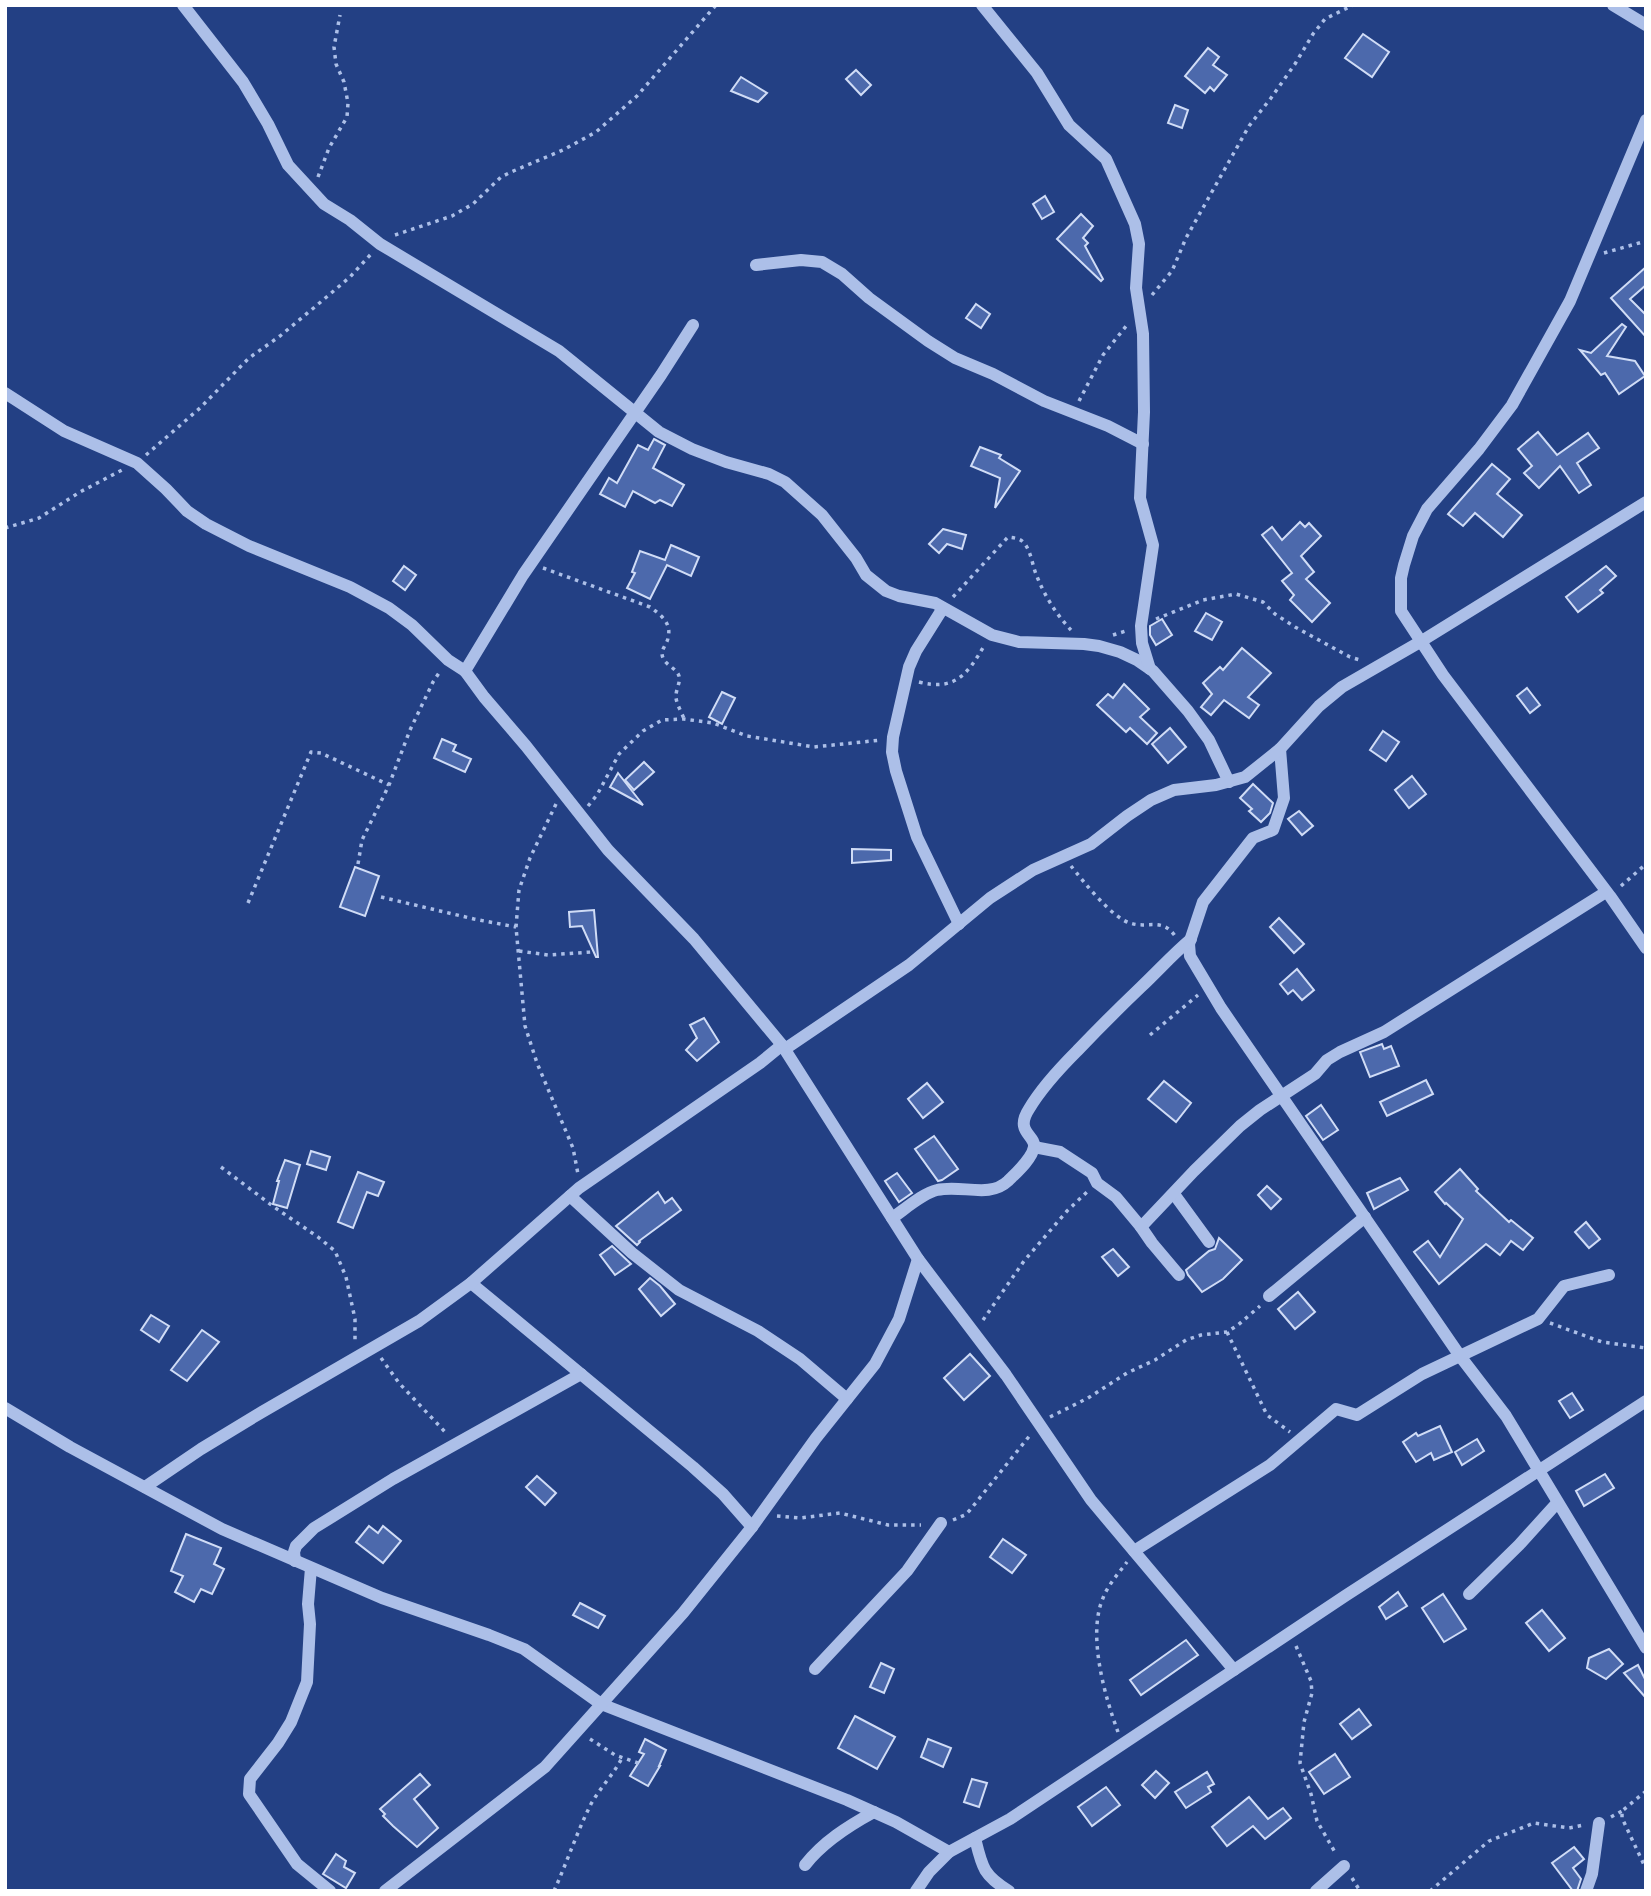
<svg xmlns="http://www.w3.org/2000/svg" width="1651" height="1896" viewBox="0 0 1651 1896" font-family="'Golos Text',sans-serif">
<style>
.building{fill:#4c69ac;stroke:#d0dcf6;stroke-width:2}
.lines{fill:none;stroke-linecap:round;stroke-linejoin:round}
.path{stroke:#acbfe8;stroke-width:3.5;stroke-dasharray:3.5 5;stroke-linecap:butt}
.minor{stroke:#acbfe8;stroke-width:12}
</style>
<rect width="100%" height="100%" fill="#234084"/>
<g class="building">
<path d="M1363,34l26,18 -17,25 -27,-19z"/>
<path d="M1208,48l11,9 -6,8 14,10 -13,16 -4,-4 -5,6 -20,-17z"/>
<path d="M856,70l15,15 -10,10 -15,-16z"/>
<path d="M741,77l26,16 -9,9 -27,-11z"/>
<path d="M1175,105l13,5 -6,18 -14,-5z"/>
<path d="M1045,196l9,16 -12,7 -9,-15z"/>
<path d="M1081,214l12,12 -10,12 5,5 -3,3 18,33 -2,2 -44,-42z"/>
<path d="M1646,267v18l-16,14 16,16v22l-35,-39z"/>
<path d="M976,304l14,10 -9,14 -15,-10z"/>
<path d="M1622,324l4,3 -19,29 28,5 10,15 -26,18 -14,-21 -4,2 -21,-25 11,3z"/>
<path d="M1538,432l19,23 31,-22 11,15 -22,15 14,22 -12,8 -19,-27 -21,22 -15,-15 8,-7 -14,-17z"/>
<path d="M654,439l11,6 -12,23 31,17 -12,21 -12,-6 -5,3 -22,-12 -8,16 -25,-13 9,-16 8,5 21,-38 10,5z"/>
<path d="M980,447l21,8 -2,3 21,13 -25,37 5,-30 -29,-12z"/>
<path d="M1492,464l18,15 -13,15 25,21 -19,22 -28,-24 -12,13 -15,-12z"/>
<path d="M1300,522l5,5 4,-4 12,13 -20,20 13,16 -8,7 24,24 -18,19 -22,-22 4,-5 -12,-14 10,-8 -30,-38 10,-8 10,13z"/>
<path d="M943,529l23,6 -4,14 -15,-5 -8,9 -10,-9z"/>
<path d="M671,545l28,12 -8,19 -24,-11 -17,34 -23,-11 8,-15 -3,-1 8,-21 25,9z"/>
<path d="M404,566l12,9 -11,15 -12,-9z"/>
<path d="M1606,566l10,10 -16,14 3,3 -25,19 -12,-15z"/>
<path d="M1206,613l16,9 -10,18 -17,-9z"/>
<path d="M1162,619l10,16 -16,10 -6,-10v-9z"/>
<path d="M1242,648l29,25 -23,24 11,8 -10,13 -25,-18 -13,15 -10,-8 11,-13 -9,-11 17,-16 3,3z"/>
<path d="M1124,684l25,25 -9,8 17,16 -10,11 -17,-16 -4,4 -29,-27 11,-11 5,4z"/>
<path d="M1527,688l13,17 -10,8 -13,-17z"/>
<path d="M722,692l13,6 -13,26 -13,-7z"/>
<path d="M1170,728l16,19 -18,16 -16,-19z"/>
<path d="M1383,731l16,11 -13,19 -16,-11z"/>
<path d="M442,739l14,6 -3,6 18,8 -6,13 -31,-14z"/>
<path d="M644,762l10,10 -20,18 -9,-10z"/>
<path d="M618,773l25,32 -33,-18z"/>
<path d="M1412,776l14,18 -17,14 -14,-18z"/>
<path d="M1253,784l20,19 -3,10 -9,9 -12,-11 3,-2 -12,-11z"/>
<path d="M1299,811l14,15 -11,9 -14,-16z"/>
<path d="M852,849l39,1v10l-39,3z"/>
<path d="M355,867l24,9 -14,40 -25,-9z"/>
<path d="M594,910l4,47h-2l-14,-31 -12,1 -1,-15z"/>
<path d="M1279,918l25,26 -10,9 -24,-26z"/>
<path d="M1297,969l17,21 -12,10 -9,-10 -5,4 -8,-10z"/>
<path d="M704,1018l15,24 -22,19 -11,-11 11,-12 -7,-13z"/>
<path d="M1382,1044l2,5 7,-3 8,20 -29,11 -10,-25z"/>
<path d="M1426,1080l7,14 -46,22 -7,-14z"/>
<path d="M1164,1081l27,22 -15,19 -28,-23z"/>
<path d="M927,1083l16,19 -20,16 -15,-19z"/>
<path d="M1321,1105l17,25 -15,10 -17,-24z"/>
<path d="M934,1136l24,33 -16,11 -4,1 -23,-32z"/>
<path d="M311,1151l19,6 -4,13 -19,-6z"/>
<path d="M285,1160l15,5 -13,43 -14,-4 6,-23h-2z"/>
<path d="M1460,1169l18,20 -2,2 33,31 2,-2 22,18 -10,12 -12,-9 -11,14 -14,-11 -47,40 -25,-32 14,-11 12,16 23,-38 -17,-16 -1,1 -10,-12z"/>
<path d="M358,1172l26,10 -6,14 -11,-4 -14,36 -15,-6z"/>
<path d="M897,1173l15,20 -13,9 -14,-21z"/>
<path d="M1400,1178l8,12 -34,19 -7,-16z"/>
<path d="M1267,1186l14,13 -10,10 -13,-14z"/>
<path d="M658,1192l7,11 7,-5 9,12 -42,31 1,1 -3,3 -21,-19z"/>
<path d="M1586,1222l14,17 -11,9 -14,-16z"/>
<path d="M1219,1238l23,22 -19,19 -21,13 -14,-17 -2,-5 23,-19 6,-2z"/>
<path d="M612,1246l19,18 -16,11 -15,-20z"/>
<path d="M1113,1249l16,18 -11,9 -16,-19z"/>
<path d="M650,1278l10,8 15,18 -14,12 -22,-27z"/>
<path d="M1298,1292l17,20 -20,17 -17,-20z"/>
<path d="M151,1315l18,11 -10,16 -18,-12z"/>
<path d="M202,1330l17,12 -32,39 -16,-11z"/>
<path d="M970,1354l20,22 -26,24 -20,-22z"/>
<path d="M1572,1393l11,17 -13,8 -11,-17z"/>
<path d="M1440,1426l12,26 -18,8 -3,-7 -15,9 -13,-20 13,-9 2,3z"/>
<path d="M1477,1439l7,12 -22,14 -7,-13z"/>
<path d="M1605,1474l9,14 -30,18 -8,-15z"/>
<path d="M537,1476l19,17 -11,12 -19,-18z"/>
<path d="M369,1526l9,7 5,-7 18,15 -18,22 -27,-21z"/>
<path d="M186,1534l35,14 -7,16 10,5 -12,25 -11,-5 -7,13 -19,-10 8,-16 -12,-5z"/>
<path d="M1003,1539l23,16 -14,18 -22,-16z"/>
<path d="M1398,1592l9,14 -21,13 -7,-12z"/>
<path d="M1443,1594l23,35 -22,13 -22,-34z"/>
<path d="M580,1603l25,13 -7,12 -25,-13z"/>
<path d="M1542,1610l23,28 -16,13 -23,-28z"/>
<path d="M1186,1640l12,15 -57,40 -11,-15z"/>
<path d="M1609,1649l14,15 -17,15 -19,-11 2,-10z"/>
<path d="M881,1663l13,6 -10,24 -14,-6z"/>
<path d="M1638,1665l8,16v17l-22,-25z"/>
<path d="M1359,1709l12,16 -19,14 -12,-15z"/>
<path d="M855,1716l40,21 -18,32 -39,-21z"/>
<path d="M645,1739l21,11 -7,16h1l-12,20 -18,-10 14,-22 -5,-2z"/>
<path d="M928,1739l23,9 -8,19 -22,-10z"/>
<path d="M1335,1754l15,23 -26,17 -15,-22z"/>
<path d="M1156,1771l13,12 -14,15 -13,-13z"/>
<path d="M1207,1772l7,12 -6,3 3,5 -25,16 -11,-16z"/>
<path d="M420,1774l10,11 -16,14 24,29 -21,19 -24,-21 -10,-10 2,-2 -5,-5z"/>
<path d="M972,1779l15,4 -8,24 -15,-5z"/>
<path d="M1106,1787l14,18 -28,21 -14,-19z"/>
<path d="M1249,1797l19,22 15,-11 8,10 -26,21 -12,-13 -26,20 -15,-19z"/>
<path d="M1574,1847l10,12 -11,9 8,11 -4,12h-4l-21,-28z"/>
<path d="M336,1854l10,7 -2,6 11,6 -9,15 -23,-14z"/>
</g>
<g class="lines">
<g class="path">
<path d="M318,177l11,-29 18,-31 1,-14 -4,-21 -8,-18 -2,-17 6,-32"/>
<path d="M395,235l57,-19 21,-12 28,-27 10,-5 52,-22 33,-18 41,-36 79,-91"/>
<path d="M1604,253l42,-12"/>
<path d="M1152,295l20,-24 14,-33 63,-112 22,-28 24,-34 18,-30 12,-15 28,-14"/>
<path d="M1079,401l24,-46 24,-30"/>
<path d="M146,455l54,-47 49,-50 31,-22 36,-30 34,-29 22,-24"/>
<path d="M5,528l34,-10 41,-26 42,-22"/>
<path d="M543,568l107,39c11,8 22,16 18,31 -1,6 -6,10 -6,16 1,11 14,13 17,22 2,6 -4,15 -3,22 1,7 6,15 8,21"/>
<path d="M953,597l55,-60c6,1 12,1 16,6 7,8 8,21 12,31 8,21 20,40 35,56"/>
<path d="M1156,619l47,-19 33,-6 27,8 12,12 20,13 55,30 10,3"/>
<path d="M1113,635l16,-5"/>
<path d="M919,682c36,9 48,-7 65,-36"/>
<path d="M556,804l-26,54 -11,32 -3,37 9,99 12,37 36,85 5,26"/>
<path d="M588,806l9,-11 22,-41 24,-23 19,-11 22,-1 29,4 34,13 67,11 67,-7"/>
<path d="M358,864l4,-24 27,-55 21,-55 23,-48 8,-12"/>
<path d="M1071,866c12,15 41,52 59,57 17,6 32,-6 45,13"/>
<path d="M1621,886l25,-22"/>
<path d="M381,897l93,22 42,8"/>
<path d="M248,903l63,-151 10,1 68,32"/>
<path d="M519,951l29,4 44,-3"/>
<path d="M1150,1035l48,-40"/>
<path d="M221,1167l53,40 44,30 17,14 11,26 9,42v24"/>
<path d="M983,1320l41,-59 43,-50 21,-20"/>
<path d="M1550,1323l52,19 44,6"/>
<path d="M1227,1332l40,83 23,17"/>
<path d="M381,1358l18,25 48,51"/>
<path d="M1050,1417l38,-19 39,-25 28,-13 31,-20 15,-5 26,-3 11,-7 22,-19"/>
<path d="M777,1516l23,2 40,-5 48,12h33"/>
<path d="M953,1520l12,-5 5,-5 61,-76"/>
<path d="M1296,1646l15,35 1,12 -8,29 -4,41 11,31 6,27 19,33"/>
<path d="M1118,1732c-13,-35 -31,-97 -15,-134 5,-13 15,-24 24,-36"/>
<path d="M590,1739l25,16 26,9"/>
<path d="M1646,1791l-24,20v7l24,51"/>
<path d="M1611,1817l11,-6"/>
<path d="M1352,1878l8,13"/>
<path d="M5,1890l1,1"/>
<path d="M554,1891c13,-29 23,-59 37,-87 9,-16 22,-29 31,-46"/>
<path d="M1430,1891l59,-50 45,-18 35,5 15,-3"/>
</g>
<g class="minor">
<path d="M183,5l60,77 25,42 20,41 36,39 26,16 30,24 179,107 100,81 33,17 34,13 43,12 16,8 37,33 34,43 10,17 20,16 13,5 36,7 57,32 27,7 65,2 15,2 21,6 17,8 16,11 35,40 21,29 20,42"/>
<path d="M982,5l55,68 32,52 37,34 29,65 4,20 -3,44 7,46 1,78 -4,86 13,47 -12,81 1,17 8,26"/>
<path d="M1613,5l33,20"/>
<path d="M1646,120l-76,181 -58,104 -33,44 -52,60 -14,27 -9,29 -3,13v33l42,64 167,221 36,52"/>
<path d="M756,265l45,-5 21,2 20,12 27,24 59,43 27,17 38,16 51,27 64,25 35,18"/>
<path d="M5,393l59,38 73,32 29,26 21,22 19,13 43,22 101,41 39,21 23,17 36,35 17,11 19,26 42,49 82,104 86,89 88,106 136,214 88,116 85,125 143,170"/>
<path d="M943,608l-27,43 -7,16 -16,70 -1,15 4,19 21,66 42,87"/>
<path d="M465,671l58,-96 138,-200 32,-50"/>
<path d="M1280,749l4,49 -11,32 -20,8 -50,64 -14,42 1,12 31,52 239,348 46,60 140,232"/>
<path d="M785,1049l124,-84 81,-67 43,-28 58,-26 36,-28 24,-16 23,-10 42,-5 29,-8 35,-28 39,-43 23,-19 78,-45 226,-140"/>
<path d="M1034,1147l26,5 32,21 5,10 19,14 25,30 11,16 27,32"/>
<path d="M1174,1194l35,48"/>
<path d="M570,1196l62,57 47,37 79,41 42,28 47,40"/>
<path d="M892,1218c12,-8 31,-25 45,-28 24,-6 52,9 71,-9 8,-8 24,-22 26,-34 2,-12 -20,-15 -5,-38 13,-22 30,-40 48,-58 21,-22 42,-43 64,-64 17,-16 32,-33 50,-48"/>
<path d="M1141,1227l53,-56 46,-45 20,-16 55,-36 12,-14 13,-8 44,-20 222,-140"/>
<path d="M471,1283l222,184 30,27 29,33"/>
<path d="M1269,1296l96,-79"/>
<path d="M5,1408l65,39 152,82 160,69 107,37 35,14 77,55 246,96 49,22 53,30"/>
<path d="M145,1487l56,-38 61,-37 157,-91 52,-38 108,-95 181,-125 22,-18"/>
<path d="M1134,1551l136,-86 66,-56 21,6 65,-41 116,-55 26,-33 45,-11"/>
<path d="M295,1561l-1,-9 2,-6 18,-18 79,-49 188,-105"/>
<path d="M311,1568l-3,36 2,20 -3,58 -16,40 -13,21 -28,36 -1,15 48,70 33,27"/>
<path d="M1469,1594l50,-49 38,-42"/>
<path d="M815,1669l92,-98 34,-48"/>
<path d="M975,1838c7,29 8,37 34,53"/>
<path d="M805,1865c18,-23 43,-39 69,-53"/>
<path d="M385,1891l160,-124 138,-154 69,-86 64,-89 59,-74 24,-45 19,-60"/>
<path d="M916,1891l13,-19 20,-20 61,-33 335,-223 301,-195"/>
<path d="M1316,1891l28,-25"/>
<path d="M1586,1891l6,-17 7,-51"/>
</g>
</g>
<rect width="1651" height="1896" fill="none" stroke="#ffffff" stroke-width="14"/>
</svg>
